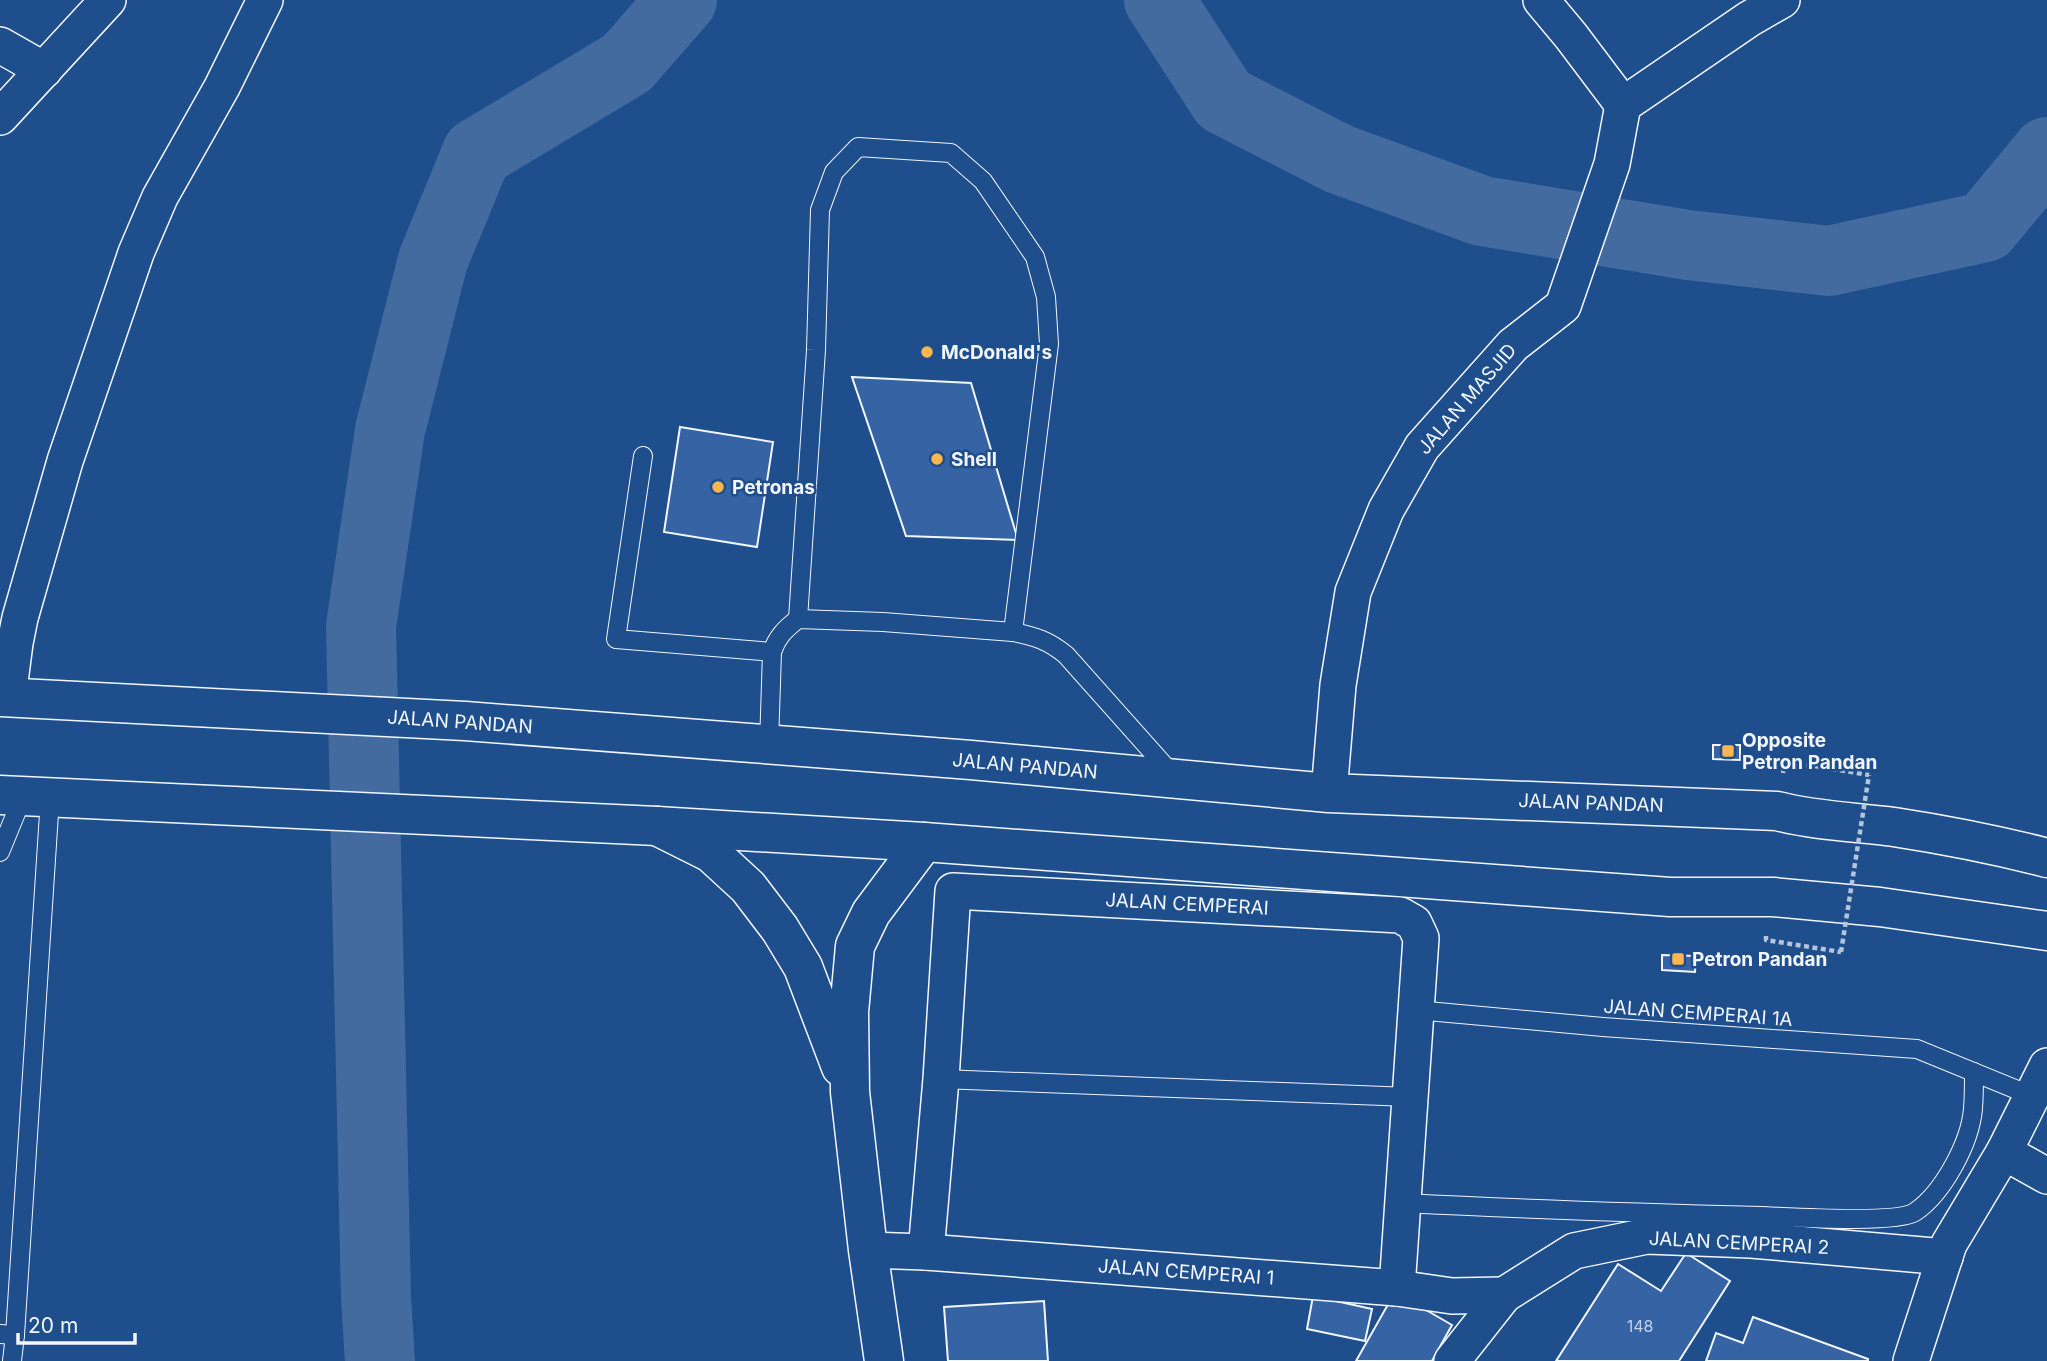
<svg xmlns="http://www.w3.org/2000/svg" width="2047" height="1361" viewBox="0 0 2047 1361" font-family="Inter,sans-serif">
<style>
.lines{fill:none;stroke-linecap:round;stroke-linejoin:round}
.river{stroke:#446ba0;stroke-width:70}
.building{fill:#3563a3;stroke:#f2f6ff;stroke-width:2}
.service-casing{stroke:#f2f6ff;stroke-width:20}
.minor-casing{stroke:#f2f6ff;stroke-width:38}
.primary-casing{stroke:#f2f6ff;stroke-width:41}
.trunk-casing{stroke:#f2f6ff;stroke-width:41}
.path{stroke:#b3c4dc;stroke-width:4.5;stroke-dasharray:5 3.5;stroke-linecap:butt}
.service{stroke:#1f4e8c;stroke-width:18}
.minor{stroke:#1f4e8c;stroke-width:35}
.primary{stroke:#1f4e8c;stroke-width:38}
.trunk{stroke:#1f4e8c;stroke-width:38}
.path-bridge{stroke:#b3c4dc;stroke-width:4.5;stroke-dasharray:5 3.5;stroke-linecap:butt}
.poi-dot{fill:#ffb74d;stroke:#1f4e8c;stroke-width:2.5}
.labels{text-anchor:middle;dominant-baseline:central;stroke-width:5;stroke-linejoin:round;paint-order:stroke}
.number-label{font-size:16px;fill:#c3d1e8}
.poi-label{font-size:19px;font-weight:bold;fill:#f2f6ff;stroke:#1f4e8c;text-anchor:start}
.street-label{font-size:19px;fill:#f2f6ff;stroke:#1f4e8c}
</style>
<rect width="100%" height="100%" fill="#1f4e8c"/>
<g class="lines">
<g class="river">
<path d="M1159,0l65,100 115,59 143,52 206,34 141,16 156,-34 62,-75"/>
<path d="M380,1361l-4,-63 -15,-672 29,-196 43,-170 44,-107 150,-90 55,-63"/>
</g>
</g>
<g class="building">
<path d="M852,377l119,6 47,157 -112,-4z"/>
<path d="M680,427l93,15 -16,105 -93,-15z"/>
<path d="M1713,745h27v15l-27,-1z"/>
<path d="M1662,955l34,1 -1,16 -33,-2z"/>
<path d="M1686,1253l44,28 -51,80h-123l62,-97 43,27z"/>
<path d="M1395,1292l57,33 -20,36h-76z"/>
<path d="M1313,1296l59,13 -7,32 -58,-12z"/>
<path d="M1044,1301l4,60h-100l-4,-54z"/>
<path d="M1753,1317l115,42v2h-162l10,-28 27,10z"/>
</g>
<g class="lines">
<g class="service-casing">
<g id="service">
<path d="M643,456l-27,183 156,13"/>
<path d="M798,619l18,-269 4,-140 14,-38 24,-25 93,6 32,28 52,76 11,40 3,47 -36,288"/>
<path d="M769,744l3,-92c5,-15 13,-23 26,-33l85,3 130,10c22,4 36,9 53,23l106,119"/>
<path d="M0,852l23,-56"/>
<path d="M1416,1010l187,17 314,22 115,47"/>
<path d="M941,1079l469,18"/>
<path d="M1403,1203c120,6 239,10 359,13 27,1 135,8 153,-4 28,-19 55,-69 58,-103 1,-13 1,-25 1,-37"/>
<path d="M0,1334l15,1 35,-537"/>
<path d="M12,1361l3,-26"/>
</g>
</g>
<g class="minor-casing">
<g id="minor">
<path d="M1541,0l30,36 52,69"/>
<path d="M0,45l44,25"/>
<path d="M0,117l108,-117"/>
<path d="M8,697l7,-54 5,-25 45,-157 71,-208 24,-56 62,-110 43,-87"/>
<path d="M1329,793l9,-108 15,-93 33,-82 36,-63 91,-102 50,-39 49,-142 11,-59 126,-86 33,-19"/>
<path d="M2004,1152l43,24"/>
<path d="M868,1250l58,2 471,36 55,8 52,-1"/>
<path d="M926,1252l15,-173 12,-188 447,24 14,8 7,15 -24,350"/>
<path d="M1452,1361l52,-66 70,-44 73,-15 104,4 194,17"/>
<path d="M1911,1361l38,-117 55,-92 43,-86"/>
</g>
</g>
<g class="primary-casing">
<g id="primary">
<path d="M657,826l54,27 37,34 32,42 23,38 38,100"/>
<path d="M884,1361l-16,-111 -18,-158 -1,-80 6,-66 16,-33 53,-71"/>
</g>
</g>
<g class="trunk-casing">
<g id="trunk">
<path d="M0,697l465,24 506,39 358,33 448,18c39,10 78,11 117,16 52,8 103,18 153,31"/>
<path d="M0,795l657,31 267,16 746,55h103l107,10 167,24"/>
</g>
</g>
<g class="path">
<path d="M1783,773l2,-12 84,14"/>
<path d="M1766,936v4l75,12"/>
</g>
<use href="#service" class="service"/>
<use href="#minor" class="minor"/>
<use href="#primary" class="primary"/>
<use href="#trunk" class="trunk"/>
<path class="path-bridge" d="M1841,952l28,-177"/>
</g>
<g class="poi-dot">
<circle cx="927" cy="352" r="7"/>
<circle cx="937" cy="459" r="7"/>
<circle cx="718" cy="487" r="7"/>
<rect x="1721" y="744" width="14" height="14" rx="3.5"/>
<rect x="1671" y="952" width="14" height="14" rx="3.5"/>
</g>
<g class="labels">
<g class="number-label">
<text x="1640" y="1326">148</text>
</g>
<g class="poi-label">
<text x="941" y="352">McDonald's</text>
<text x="951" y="459">Shell</text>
<text x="732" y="487">Petronas</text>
<text x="1742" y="740">Opposite<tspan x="1742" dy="22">Petron Pandan</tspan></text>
<text x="1692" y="959">Petron Pandan</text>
</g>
<g class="street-label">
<text transform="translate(1467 399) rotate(-49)">JALAN MASJID</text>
<text transform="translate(460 722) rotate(4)">JALAN PANDAN</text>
<text transform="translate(1025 766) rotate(5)">JALAN PANDAN</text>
<text transform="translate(1591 803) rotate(2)">JALAN PANDAN</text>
<text transform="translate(1187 904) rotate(3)">JALAN CEMPERAI</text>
<text transform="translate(1698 1013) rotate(4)">JALAN CEMPERAI 1A</text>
<text transform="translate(1739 1243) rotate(3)">JALAN CEMPERAI 2</text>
<text transform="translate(1186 1272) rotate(4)">JALAN CEMPERAI 1</text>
</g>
</g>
<path d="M18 1333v10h117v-10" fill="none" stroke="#f2f6ff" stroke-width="3.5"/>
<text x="28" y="1333" font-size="21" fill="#f2f6ff" stroke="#1f4e8c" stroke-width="5" paint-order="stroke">20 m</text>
</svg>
